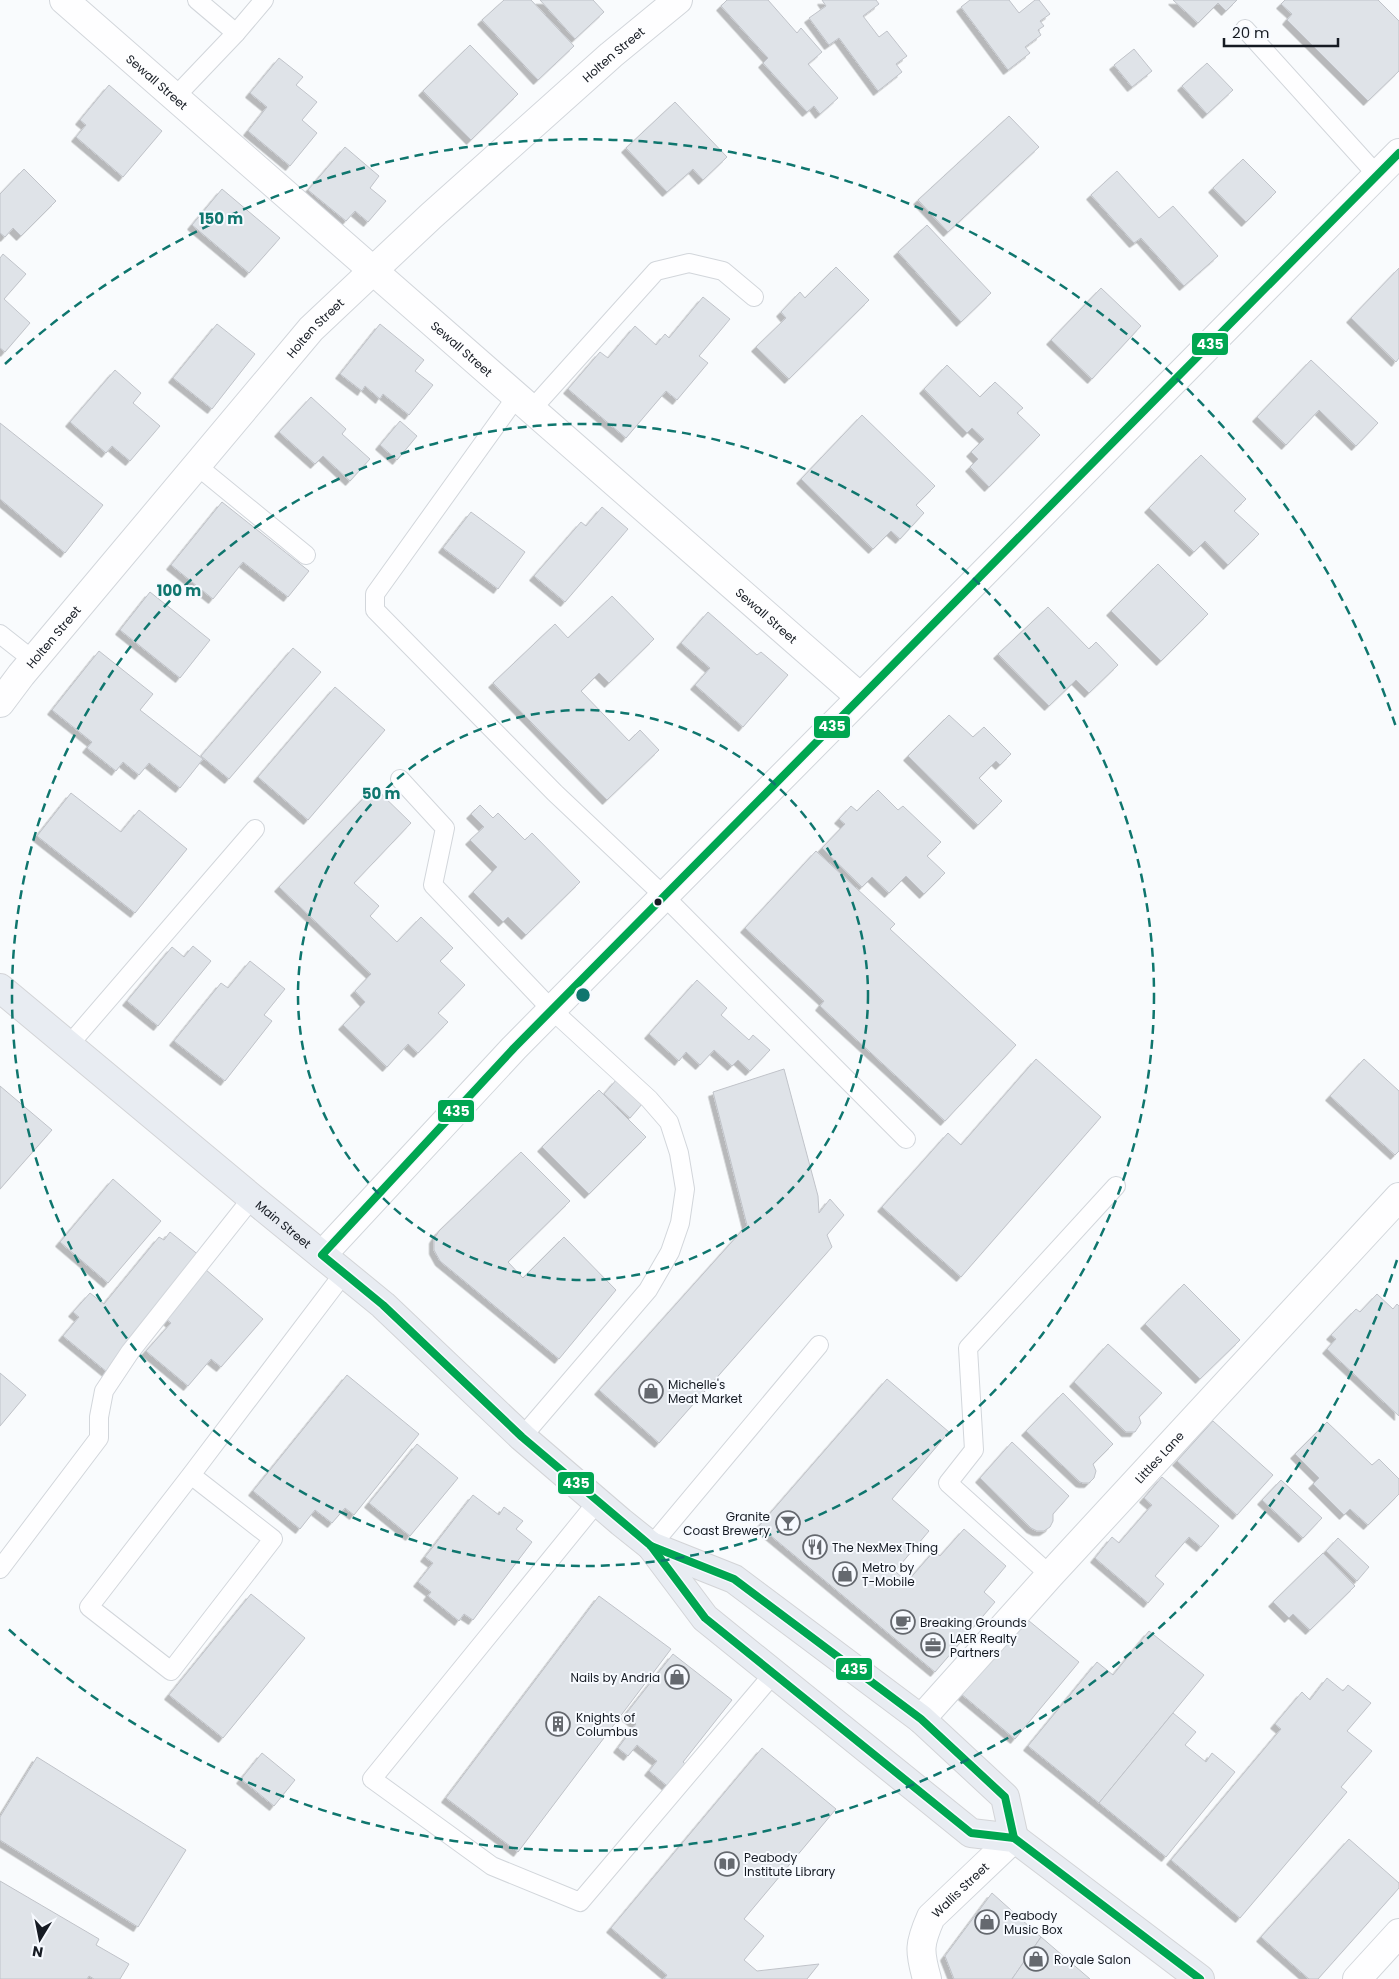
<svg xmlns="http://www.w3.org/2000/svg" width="1399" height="1979" viewBox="0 0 1399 1979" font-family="Poppins,sans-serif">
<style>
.building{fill:#dfe3e8;stroke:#c0c3c9;filter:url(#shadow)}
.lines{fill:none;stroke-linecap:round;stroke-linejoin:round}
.service-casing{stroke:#d2d6db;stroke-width:20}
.minor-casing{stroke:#d2d6db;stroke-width:30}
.tertiary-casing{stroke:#d2d6db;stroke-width:30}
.secondary-casing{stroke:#d2d6db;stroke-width:30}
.primary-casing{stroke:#d3d4d7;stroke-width:30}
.service{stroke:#fefeff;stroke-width:18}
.minor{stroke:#fefeff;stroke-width:28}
.tertiary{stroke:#fefeff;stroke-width:28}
.secondary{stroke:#fefeff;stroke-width:28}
.primary{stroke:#e8ecf2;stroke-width:28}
.bus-1-casing{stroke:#f7faff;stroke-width:11}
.bus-1{stroke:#00a651;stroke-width:8}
.ring{fill:none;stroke:#0f766e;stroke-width:2.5;stroke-dasharray:9 6}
.bus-dot{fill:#161b23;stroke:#f7faff;stroke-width:2}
.labels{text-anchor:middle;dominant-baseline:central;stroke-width:4;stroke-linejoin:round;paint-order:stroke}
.street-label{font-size:12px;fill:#161b23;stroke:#f7faff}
.poi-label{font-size:12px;fill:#161b23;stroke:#f7faff;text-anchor:start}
.centre{fill:#0f766e;stroke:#f7faff;stroke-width:2.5}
.ring-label{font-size:15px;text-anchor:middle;font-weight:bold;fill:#0f766e;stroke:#f7faff;stroke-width:4;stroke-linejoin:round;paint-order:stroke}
.line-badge{stroke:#f7faff;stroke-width:2}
.badge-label{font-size:14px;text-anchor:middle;font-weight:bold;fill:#fff}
</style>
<defs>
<filter id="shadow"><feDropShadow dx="-4.5" dy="4.5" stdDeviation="0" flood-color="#0004"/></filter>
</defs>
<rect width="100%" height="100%" fill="#f9fbfd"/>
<g class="building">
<path d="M504,0h27l43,46 -36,34 -56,-60z"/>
<path d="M540,0h53l11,12 -29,27z"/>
<path d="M727,0h41l29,33 4,-5 21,24 -14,12 30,34 -18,16 -6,-8 -7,6 -44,-49 5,-5 -47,-52z"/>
<path d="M822,0h54l3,4 -16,12 16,21 8,-6 20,25 -11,8 6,8 -24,19 -39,-53 -10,7 -20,-27 17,-12z"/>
<path d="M970,0h39l10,13 16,-13h4l11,14 -10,7 4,5 -6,4 3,5 -16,12 5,6 -22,17 -47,-63z"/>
<path d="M1173,0h64l-11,11 -8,-8 -20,20z"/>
<path d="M1285,0h93l21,21v50l-31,30 -81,-81 5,-6 -11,-10z"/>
<path d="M470,45l48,49 -47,46 -48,-49z"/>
<path d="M1134,49l18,22 -20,16 -18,-22z"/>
<path d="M279,58l24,19 -7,8 21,17 -15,18 15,13 -27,33 -42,-35 19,-24 -17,-14z"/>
<path d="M1207,63l26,27 -26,24 -25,-28z"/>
<path d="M109,85l53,46 -39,46 -47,-40 10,-12 -6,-5z"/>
<path d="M675,102l52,55 -24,23 -10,-11 -26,23 -41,-44z"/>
<path d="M1009,116l30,31 -91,85 -30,-32z"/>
<path d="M345,147l34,29 -9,12 16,13 -18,21 -13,-11 -9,10 -38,-31z"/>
<path d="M1243,159l33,33 -30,30 -33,-34z"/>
<path d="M24,169l32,32 -35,35 -8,-8 -8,9 -5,-4v-39z"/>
<path d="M1117,171l42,47 14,-12 45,50 -34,30 -43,-48 -7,5 -43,-48z"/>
<path d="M222,189l58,49 -31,35 -57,-48z"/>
<path d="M927,225l64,68 -30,29 -63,-70z"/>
<path d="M3,254l23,20 -22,25 26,24 -25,29 -5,-4v-90z"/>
<path d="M836,267l33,33 -80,79 -33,-32 30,-29 -5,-6 19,-20 5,6z"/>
<path d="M1399,268v90l-3,4 -45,-44z"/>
<path d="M1101,288l40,38 -49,53 -41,-39z"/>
<path d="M703,297l27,22 -31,37 9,7 -31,37 -11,-9 -40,47 -58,-49 32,-37 8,6 27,-32 21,19 9,-11 4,4z"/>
<path d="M217,324l38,30 -43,55 -39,-31z"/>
<path d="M380,324l44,36 -9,11 18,14 -24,30 -26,-21 -3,5 -15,-13 -3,5 -22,-17z"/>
<path d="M1311,360l67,63 -22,23 -37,-36 -33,35 -29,-28z"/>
<path d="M947,365l33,32 15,-15 28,26 -6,5 23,22 -51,52 -19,-20 8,-8 -7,-7 13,-13 -12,-11 -5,5 -43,-44z"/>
<path d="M115,370l26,23 -8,10 27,23 -30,35 -18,-15 -6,7 -36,-31z"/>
<path d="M311,397l35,32 -4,5 28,25 -20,22 -27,-25 -8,8 -36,-32z"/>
<path d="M862,415l73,71 -19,19 8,8 -24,26 -9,-8 -18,18 -72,-70z"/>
<path d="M400,421l17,15 -20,24 -17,-15z"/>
<path d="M0,423l103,82 -38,48 -65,-54z"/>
<path d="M1201,455l45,44 -12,12 25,23 -31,31 -23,-24 -11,11 -45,-44z"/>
<path d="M222,502l87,69 -21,26 -45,-35 -30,37 -42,-34z"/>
<path d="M602,507l26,22 -63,73 -31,-26 47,-54 5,4z"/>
<path d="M471,512l54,40 -27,37 -55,-41z"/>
<path d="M1158,564l50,50 -47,47 -50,-50z"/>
<path d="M150,592l60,48 -30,38 -60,-48z"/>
<path d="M612,596l42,43 -45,44 -10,-10 -18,18 48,50 11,-11 19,20 -52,50 -114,-117 62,-59 13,14z"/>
<path d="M1048,607l41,42 7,-7 22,23 -29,28 -13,-13 -27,26 -51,-52z"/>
<path d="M708,612l49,43 4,-3 27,23 -45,52 -48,-42 15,-17 -29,-25z"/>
<path d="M293,648l28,24 -92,107 -28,-23z"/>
<path d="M99,651l54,43 -13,16 63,49 -23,29 -31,-25 -10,12 -16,-13 -7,9 -29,-23 5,-6 -40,-32z"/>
<path d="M335,687l50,43 -77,90 -50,-43z"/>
<path d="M949,715l24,22 11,-10 27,27 -11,11 -4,-4 -17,17 23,23 -24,24 -70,-69z"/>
<path d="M374,787l37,36 -57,60 25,23 -9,10 27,26 24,-25 32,31 -13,13 25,24 -27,28 10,9 -30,31 -10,-9 -21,23 -44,-42 22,-23 -10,-11 16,-17 -92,-87z"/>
<path d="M878,790l20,20 5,-4 38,36 -14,14 18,17 -21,21 -18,-18 -17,17 -17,-16 -10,10 -40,-39 23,-24 -6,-5 12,-13 6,5z"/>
<path d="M71,793l50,39 18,-22 48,39 -52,64 -98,-77z"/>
<path d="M480,805l13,13 5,-5 27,27 7,-7 48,49 -54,53 -18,-18 -5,5 -30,-30 24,-25 -27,-27 14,-13 -13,-13z"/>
<path d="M816,851l79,73 -5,5 126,116 -71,76 -125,-115 4,-5 -79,-73z"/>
<path d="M193,946l18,15 -53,65 -31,-25 45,-54 12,10z"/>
<path d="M250,961l35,28 -21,26 8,6 -47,60 -51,-40 47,-58 7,5z"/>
<path d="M697,980l30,28 -6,7 28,25 4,-5 17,15 -20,21 -12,-11 -6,6 -18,-16 -14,15 -14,-13 -7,9 -30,-27z"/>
<path d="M1036,1059l65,58 -140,160 -79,-70 66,-74 13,12z"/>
<path d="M1364,1059l35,32v60l-4,4 -65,-59z"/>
<path d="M784,1069l34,127 1,17 11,-14 14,16 -17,20 5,12 -173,196 -60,-53 148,-165 -34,-133z"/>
<path d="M617,1079l26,24 -13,15 -26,-24z"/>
<path d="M0,1086l52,44 -52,59z"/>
<path d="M599,1090l47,47 -57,57 -47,-47z"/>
<path d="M521,1152l49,49 -62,61 15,16 41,-41 52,53 -57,69 -119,-98 -6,-11v-11l5,-8z"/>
<path d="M113,1179l48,42 -53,62 -48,-41z"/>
<path d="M170,1232l30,24 -93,116 -44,-36 16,-19 -6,-5 17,-19 14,11 55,-67 5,3z"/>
<path d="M205,1269l58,50 -42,48 -10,-8 -23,27 -42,-35 25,-28 -7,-6z"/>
<path d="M1184,1284l56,56 -40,39 -55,-55z"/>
<path d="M1377,1294l16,15 4,-5 2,2v110l-72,-67 9,-10 -5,-4 25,-26 4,3z"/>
<path d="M1108,1344l54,49 -23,24 2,6 -6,9h-9l-52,-50z"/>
<path d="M0,1373l26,22 -26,31z"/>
<path d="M347,1375l72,59 -65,81 -9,-7 -13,15 -17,-13 -15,19 -47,-38z"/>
<path d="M887,1379l62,53 -57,67 37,32 -34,40 12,11 27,-31 6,5 24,-27 42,37 -22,26 11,10 -60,70 -176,-146z"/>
<path d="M1063,1393l50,51 -20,20 3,7 -2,7 -5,5h-6l-3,-1 -54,-51z"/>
<path d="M1213,1421l60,54 -36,40 -60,-54z"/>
<path d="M1327,1422l45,43 7,-6 20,20v15l-31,31 -18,-16 -6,6 -31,-31 6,-6 -24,-24z"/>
<path d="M1012,1442l57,54 -16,18v7l-3,6 -6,4h-7l-6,-3 -51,-50z"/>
<path d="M417,1444l41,34 -48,58 -41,-33z"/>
<path d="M1162,1477l57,49 -18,21 -12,-10 -34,39 9,8 -16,19 -53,-45 17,-21 7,6 33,-38 -8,-7z"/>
<path d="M1281,1480l41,38 -19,20 -41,-38z"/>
<path d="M473,1495l26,20 5,-8 19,14 -7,8 16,13 -59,78 -9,-6 -5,7 -31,-25 3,-4 -13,-10 15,-19 -8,-6z"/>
<path d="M1338,1538l31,29 -12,14 -31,-30z"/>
<path d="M1323,1553l32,33 -45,44 -17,-16 -4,4 -16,-16z"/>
<path d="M251,1594l54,44 -82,100 -54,-43z"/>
<path d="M599,1596l72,53 -153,203 -72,-54z"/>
<path d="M1023,1616l56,46 -64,77 -55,-46z"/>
<path d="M1149,1631l55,44 -105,128 -71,-57 69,-84 16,13z"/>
<path d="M673,1654l59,46 -49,62 6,5 -18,22 -22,-18 8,-10 -20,-16 -9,11 -10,-8 18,-24 -11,-9z"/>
<path d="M1327,1678l16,13 5,-6 23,18 -24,28 25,20 -31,36 6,5 -107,126 -69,-58 110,-131 -6,-5 27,-32 8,8z"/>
<path d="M1173,1713l23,19 -11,13 21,17 6,-9 23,19 -69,85 -67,-54z"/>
<path d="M762,1748l74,61 -92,110 20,17 -20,24 13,11 62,-7 -12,15h-143l3,-4 -56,-47z"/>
<path d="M262,1753l33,27 -21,26 -33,-27z"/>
<path d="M37,1757l149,93 -48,77 -138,-87v-23z"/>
<path d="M1349,1839l50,44v5l-81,91h-9l-48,-42z"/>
<path d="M0,1881l99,58 -3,6 33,19 -9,15h-26l-5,-3 -2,3h-87z"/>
<path d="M992,1893l49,44 -29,42h-58l-9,-23z"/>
<path d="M1041,1937l49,42h-78z"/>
</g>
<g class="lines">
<g class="service-casing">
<g id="service">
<path d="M1245,29l132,146"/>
<path d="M236,33l28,-33"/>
<path d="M175,97l61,-64 -39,-33"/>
<path d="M517,396l-142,198v16l180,183 108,102 243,244"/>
<path d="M532,409l124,-138 33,-8 34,8 31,26"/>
<path d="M196,465l110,90"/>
<path d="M0,634l33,26"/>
<path d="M400,779l45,49 -12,57 119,125 97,89 20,23 10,31 6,36 -5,34 -10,29 -22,38 -126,147"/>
<path d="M69,1045l186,-216"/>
<path d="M191,1475l82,64 -102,132 -82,-64 102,-132 153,-202"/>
<path d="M598,1501l-226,278 120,87 88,36 194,-229"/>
<path d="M651,1546l168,-201"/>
<path d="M0,1569l99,-131v-21l5,-26 26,-39 122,-154"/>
<path d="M1050,1575l-102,-92 26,-33 -6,-102 148,-162"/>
</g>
</g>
<g class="minor-casing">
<g id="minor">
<path id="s1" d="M64,0l796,697"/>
<path id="s2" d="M0,703l21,-28 290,-346 120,-113 180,-161 67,-55"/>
<path id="s3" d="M921,1719l129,-144 349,-378"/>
<path d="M1357,1979l42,-46"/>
</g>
</g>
<g class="tertiary-casing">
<g id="tertiary">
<path id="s4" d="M927,1979c-8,-28 -8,-35 4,-62l83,-79"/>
</g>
</g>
<g class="secondary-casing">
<path id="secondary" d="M322,1255l192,-207 885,-895"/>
</g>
<g class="primary-casing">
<g id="primary">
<path id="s5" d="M0,988l252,210 131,107 139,132 99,85 30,24 54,72 266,215 43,5 186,141"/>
<path d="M651,1546l83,33 187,140 84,78 9,41"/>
</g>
</g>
<use href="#service" class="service"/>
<use href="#minor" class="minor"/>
<use href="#tertiary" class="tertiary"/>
<use href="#secondary" class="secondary"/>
<use href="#primary" class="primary"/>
<g class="bus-1-casing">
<g id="bus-1">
<path d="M651,1546l83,33 187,140 84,78 9,41"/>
<path d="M1200,1979l-186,-141 -43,-5 -266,-215 -54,-72 -129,-109 -139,-132 -61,-50 192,-207 885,-895"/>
</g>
</g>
<use href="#bus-1" class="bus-1"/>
</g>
<g class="ring">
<circle cx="583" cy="995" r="285"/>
<circle cx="583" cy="995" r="571"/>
<path d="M1397 1260A856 856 0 0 1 5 1626M5 364A856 856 0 0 1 1397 730"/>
</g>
<defs>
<g id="shop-ring" transform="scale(1.25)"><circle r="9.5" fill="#f7faff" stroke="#65696f" stroke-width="1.5"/><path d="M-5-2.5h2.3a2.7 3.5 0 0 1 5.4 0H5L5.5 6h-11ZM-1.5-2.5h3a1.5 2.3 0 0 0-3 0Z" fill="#65696f"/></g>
<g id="bar-ring" transform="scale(1.25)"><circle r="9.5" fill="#f7faff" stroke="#65696f" stroke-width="1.5"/><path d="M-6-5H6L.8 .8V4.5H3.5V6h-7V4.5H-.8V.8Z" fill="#65696f"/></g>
<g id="restaurant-ring" transform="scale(1.25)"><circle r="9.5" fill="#f7faff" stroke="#65696f" stroke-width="1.5"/><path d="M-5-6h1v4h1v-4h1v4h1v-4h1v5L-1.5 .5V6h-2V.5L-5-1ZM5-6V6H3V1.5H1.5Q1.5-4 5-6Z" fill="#65696f"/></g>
<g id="cafe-ring" transform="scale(1.25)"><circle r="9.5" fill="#f7faff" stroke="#65696f" stroke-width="1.5"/><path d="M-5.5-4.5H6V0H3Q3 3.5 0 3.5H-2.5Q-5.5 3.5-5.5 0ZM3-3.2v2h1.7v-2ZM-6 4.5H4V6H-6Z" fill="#65696f"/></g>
<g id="office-ring" transform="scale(1.25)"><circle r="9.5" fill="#f7faff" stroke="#65696f" stroke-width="1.5"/><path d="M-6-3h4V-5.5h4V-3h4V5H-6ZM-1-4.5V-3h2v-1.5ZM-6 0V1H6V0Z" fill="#65696f"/></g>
<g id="building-ring" transform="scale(1.25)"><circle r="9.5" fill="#f7faff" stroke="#65696f" stroke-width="1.5"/><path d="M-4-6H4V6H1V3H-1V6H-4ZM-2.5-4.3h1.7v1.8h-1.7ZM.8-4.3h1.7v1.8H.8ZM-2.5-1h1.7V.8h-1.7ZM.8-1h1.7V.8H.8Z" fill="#65696f"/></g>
<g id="library-ring" transform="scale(1.25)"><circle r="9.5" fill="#f7faff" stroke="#65696f" stroke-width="1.5"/><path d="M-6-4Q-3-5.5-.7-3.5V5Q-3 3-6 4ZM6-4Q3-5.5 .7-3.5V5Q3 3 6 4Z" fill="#65696f"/></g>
</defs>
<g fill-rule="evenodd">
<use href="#shop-ring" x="651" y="1391"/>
<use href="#bar-ring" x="788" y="1523"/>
<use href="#restaurant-ring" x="815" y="1547"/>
<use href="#shop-ring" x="845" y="1574"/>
<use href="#cafe-ring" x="903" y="1622"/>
<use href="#office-ring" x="933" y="1645"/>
<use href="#shop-ring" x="677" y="1677"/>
<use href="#building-ring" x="558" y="1724"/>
<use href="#library-ring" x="727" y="1864"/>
<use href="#shop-ring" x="987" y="1922"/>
<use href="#shop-ring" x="1036" y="1959"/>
</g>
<circle class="bus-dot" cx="658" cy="902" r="4.5"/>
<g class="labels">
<g class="street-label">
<text stroke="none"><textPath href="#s2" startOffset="895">Holten Street</textPath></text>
<text stroke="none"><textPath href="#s1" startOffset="124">Sewall Street</textPath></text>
<text stroke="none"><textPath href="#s2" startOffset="490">Holten Street</textPath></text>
<text stroke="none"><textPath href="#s1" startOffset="529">Sewall Street</textPath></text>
<text stroke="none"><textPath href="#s1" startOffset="934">Sewall Street</textPath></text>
<text stroke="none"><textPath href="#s2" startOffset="85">Holten Street</textPath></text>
<text stroke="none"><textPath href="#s5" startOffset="369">Main Street</textPath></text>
<text stroke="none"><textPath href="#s3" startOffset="354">Littles Lane</textPath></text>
<text stroke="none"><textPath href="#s4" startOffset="104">Wallis Street</textPath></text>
</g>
<g class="poi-label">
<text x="668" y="1384">Michelle's<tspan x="668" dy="14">Meat Market</tspan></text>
<text x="770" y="1516" text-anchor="end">Granite<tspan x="770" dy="14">Coast Brewery</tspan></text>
<text x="832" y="1547">The NexMex Thing</text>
<text x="862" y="1567">Metro by<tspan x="862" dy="14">T-Mobile</tspan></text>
<text x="920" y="1622">Breaking Grounds</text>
<text x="950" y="1638">LAER Realty<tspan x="950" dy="14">Partners</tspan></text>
<text x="660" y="1677" text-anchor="end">Nails by Andria</text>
<text x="576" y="1717">Knights of<tspan x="576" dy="14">Columbus</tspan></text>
<text x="744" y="1857">Peabody<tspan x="744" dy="14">Institute Library</tspan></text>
<text x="1004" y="1915">Peabody<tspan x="1004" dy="14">Music Box</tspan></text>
<text x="1054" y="1959">Royale Salon</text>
</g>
</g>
<circle cx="583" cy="995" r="8" class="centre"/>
<g class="ring-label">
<text x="221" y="224">150 m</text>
<text x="179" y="596">100 m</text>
<text x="381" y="799">50 m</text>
</g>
<g class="line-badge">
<rect x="1191" y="332" width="38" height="24" rx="5" fill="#00a651"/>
<rect x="813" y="715" width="38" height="24" rx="5" fill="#00a651"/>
<rect x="437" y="1099" width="38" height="24" rx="5" fill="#00a651"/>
<rect x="557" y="1471" width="38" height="24" rx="5" fill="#00a651"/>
<rect x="835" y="1657" width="38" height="24" rx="5" fill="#00a651"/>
</g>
<g class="badge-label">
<text x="1210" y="349">435</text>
<text x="832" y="731">435</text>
<text x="456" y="1116">435</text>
<text x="576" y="1488">435</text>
<text x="854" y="1674">435</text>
</g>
<g transform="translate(40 1939) rotate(190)" stroke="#f7faff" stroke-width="4" paint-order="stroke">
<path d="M0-4L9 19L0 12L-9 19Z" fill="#161b23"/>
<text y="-8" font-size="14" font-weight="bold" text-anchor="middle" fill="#161b23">N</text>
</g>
<path d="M1224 38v8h114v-8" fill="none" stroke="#161b23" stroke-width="2.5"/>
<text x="1232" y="38" font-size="15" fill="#161b23" stroke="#f7faff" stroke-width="4" paint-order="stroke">20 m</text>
</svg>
